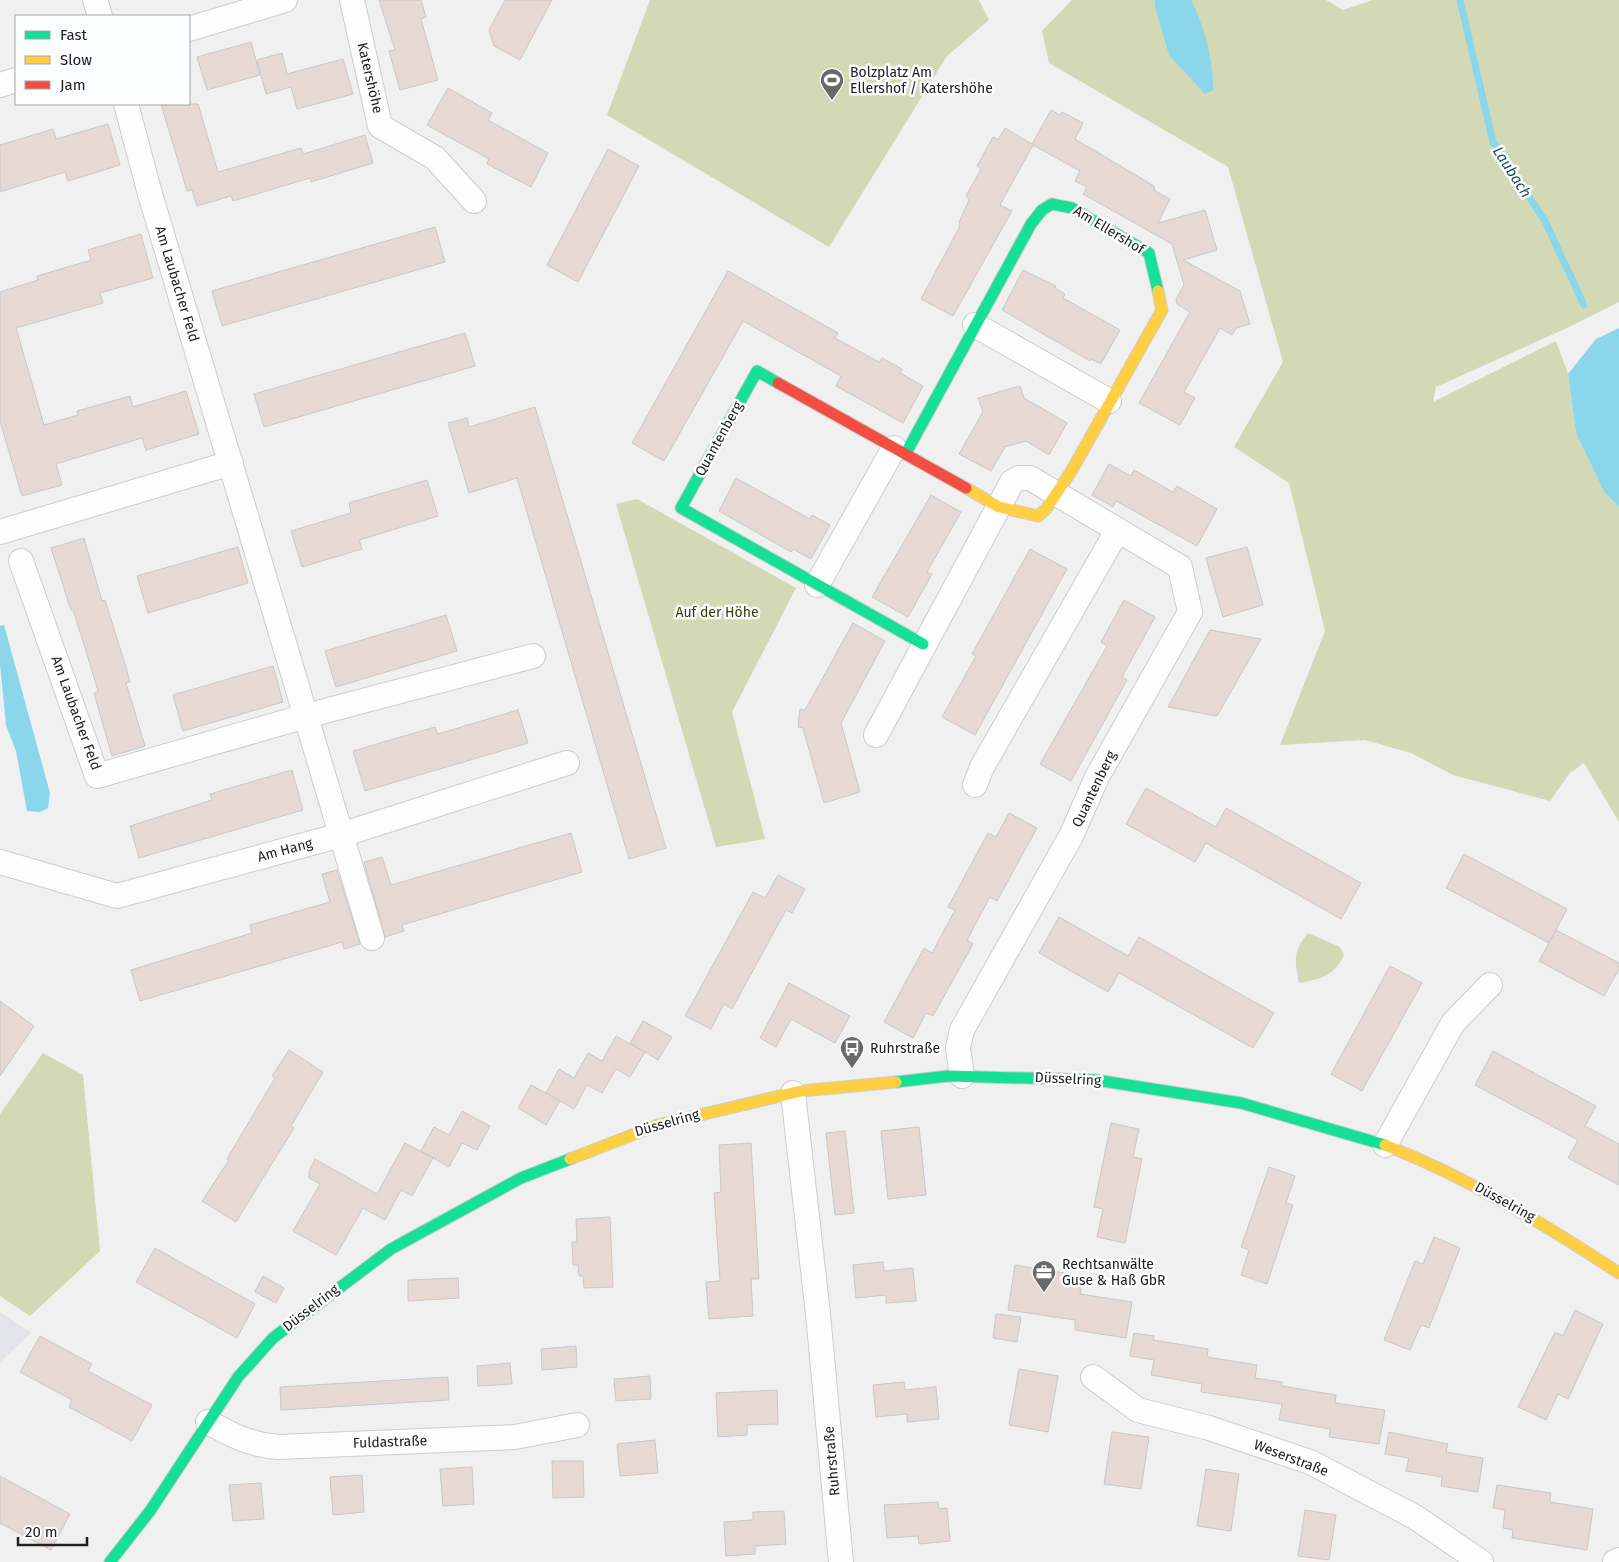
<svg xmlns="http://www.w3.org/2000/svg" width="1619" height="1562" viewBox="0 0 1619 1562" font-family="'Fira Sans',sans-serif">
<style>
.built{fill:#e2e4e9}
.green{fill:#d3d9b5}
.water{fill:#8ad6eb}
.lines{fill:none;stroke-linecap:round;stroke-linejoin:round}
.stream{stroke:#8ad6eb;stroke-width:7}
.building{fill:#e6d9d4;stroke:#c8c8c8}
.street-casing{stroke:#cdcdcd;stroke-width:26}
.fast-casing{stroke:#cdcdcd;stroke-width:13}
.slow-casing{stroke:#cdcdcd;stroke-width:13}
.jam-casing{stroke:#cdcdcd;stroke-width:13}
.street{stroke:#fdfdfd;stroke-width:24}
.fast{stroke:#16e098;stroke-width:11}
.slow{stroke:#ffcf43;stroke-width:11}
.jam{stroke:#f24e42;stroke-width:11}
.labels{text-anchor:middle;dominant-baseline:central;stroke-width:5;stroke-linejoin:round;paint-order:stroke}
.poi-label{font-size:14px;fill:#202021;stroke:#fcfdff;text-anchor:start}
.street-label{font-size:14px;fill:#202021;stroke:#fcfdff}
.park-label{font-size:14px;fill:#383f00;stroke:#fcfdff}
.water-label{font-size:15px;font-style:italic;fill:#1e4d5a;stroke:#fcfdff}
</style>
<rect width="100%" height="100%" fill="#f0f0f0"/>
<path class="built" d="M0,1312l31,21 -31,29z"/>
<g class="green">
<path d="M650,0h329l10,20 -42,36 -118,191 -222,-132z"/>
<path d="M1072,0h254l17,10 30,-10h246v302l-52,26 -131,59 -3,15 123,-61 12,33 8,59 28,59 15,15v315l-35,-59 -14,10 -20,28 -97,-26 -42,-22 -46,-13 -85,5 45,-114 -36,-148 -55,-36 49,-85 -55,-195 -179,-104 -7,-32z"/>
<path d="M637,499l159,89 -64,124 33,127 -49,8 -100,-343z"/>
<path d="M1308,933l32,14 4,8c-10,21 -23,24 -45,28 -4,-24 -7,-30 9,-50z"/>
<path d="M43,1053l40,22 17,176 -70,65 -30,-20v-182z"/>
</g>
<g class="water">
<path d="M1155,0h36c14,27 22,60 22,90l-8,4 -36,-39 -14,-48z"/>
<path d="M1619,328v179l-15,-15 -28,-59 -8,-59 28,-35z"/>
<path d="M4,625l46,168 -2,15 -8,4 -13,-1 -11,-60 -10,-26 -6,-61v-38z"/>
</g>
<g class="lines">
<path class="stream" d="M1460,0l33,142 52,79 39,84"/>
</g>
<g class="building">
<path d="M379,0h42l5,17 -5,2 17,61 -38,10 -11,-39 6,-1z"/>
<path d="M505,0h47l-32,60 -26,-14 -5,-16z"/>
<path d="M251,42l9,33 -53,15 -10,-33z"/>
<path d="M282,53l5,21 56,-15 10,35 -56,15 -6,-22 -25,7 -9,-34z"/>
<path d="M448,88l44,25 -4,7 60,33 -17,34 -44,-23 2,-5 -62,-34z"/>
<path d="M161,104h37l20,68 83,-24 2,6 62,-19 8,28 -62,19 -1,-4 -77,23 -2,-5 -34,10 -5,-16 -5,1z"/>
<path d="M1051,110l9,5 2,-3 21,11 -8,16 79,47 1,5 15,8 -12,24 47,-13 12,40 -34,10 57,31 10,33 -14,4 -4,7 -12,-7 -36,64 11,6 -15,27 -41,-22 51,-91 -13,-8 -1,-5 8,-14 -12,-41 -89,-50 4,-7 -12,-6 5,-10 -47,-26 -33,60 12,6 -59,105 -32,-17 39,-73 -1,-4 10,-22 -3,-4 15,-27 -4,-3 16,-29 5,3 7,-12 27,16z"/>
<path d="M108,124l12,41 -52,16 -3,-9 -65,20v-47l53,-16 3,10z"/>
<path d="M608,149l31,17 -61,116 -31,-17z"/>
<path d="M435,227l10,35 -223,64 -10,-35z"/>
<path d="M141,234l12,44 -53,15 3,10 -87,25 28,97 34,-10 -1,-4 53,-15 3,11 53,-16 13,43 -53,16 -4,-12 -86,26 6,21 -40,11 -22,-75v-129l38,-12 -1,-4 54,-16 -3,-10z"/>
<path d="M1023,270l33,16 -1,2 10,6 -2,4 57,32 -19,34 -10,-5 -1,2 -88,-51z"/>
<path d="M728,271l110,62 -3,5 44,24 3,-4 20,11 -2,4 23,13 -20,37 -67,-37 5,-10 -98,-55 -79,140 -32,-18z"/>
<path d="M465,333l10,33 -211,61 -10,-33z"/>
<path d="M1020,386l4,12 43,25 -18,32 -23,-14 -21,6 -14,24 -32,-17 24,-42 -5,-14z"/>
<path d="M535,407l131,441 -37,11 -112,-381 -48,15 -21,-70 19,-5 2,9z"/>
<path d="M1109,464l22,12 3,-6 39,22 4,-6 40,23 -20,37 -81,-45 -3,6 -21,-12z"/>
<path d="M736,478l74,41 2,-4 18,10 -19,34 -18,-10 -2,3 -72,-41z"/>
<path d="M427,480l11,36 -79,24 3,9 -60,18 -11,-36 60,-18 -2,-10z"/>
<path d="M931,495l30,17 -34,60 5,2 -24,43 -36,-20z"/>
<path d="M84,538l18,63 3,-1 19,61 6,21 -4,1 19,63 -33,10 -18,-63 4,-2 -12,-40 -13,-41h-2l-20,-62z"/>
<path d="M238,547l10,36 -100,30 -11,-37z"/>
<path d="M1247,547l16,58 -40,12 -17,-59z"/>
<path d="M1030,549l37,20 -92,166 -33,-18 34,-61 -4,-2z"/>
<path d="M1124,600l31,17 -33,60 5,3 -56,101 -31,-17 67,-118 -6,-4z"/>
<path d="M446,615l11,36 -121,36 -11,-36z"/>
<path d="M853,623l32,18 -44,82 19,69 -36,11 -21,-75 -5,-1 2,-18 5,1z"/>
<path d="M1210,630l51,9 -44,77 -49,-9z"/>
<path d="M273,666l10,36 -100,29 -10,-36z"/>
<path d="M518,710l10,33 -163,48 -12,-40 82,-24 3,7z"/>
<path d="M292,770l11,40 -164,48 -9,-32 82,-26 -2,-6z"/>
<path d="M1146,788l70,39 10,-19 135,75 -20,36 -135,-76 -11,19 -69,-38z"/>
<path d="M1009,813l28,15 -40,73 -7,-4 -23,43 6,4 -40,72 -7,-3 -13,25 -29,-16 40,-74 8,5 23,-43 -7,-3 40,-74 8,4z"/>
<path d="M571,833l11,39 -180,53 2,6 -19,6 -21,-75 18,-5 9,28z"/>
<path d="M1464,854l103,55 -18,34 -103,-55z"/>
<path d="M337,870l23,74 -16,5 -2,-7 -202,59 -9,-31 121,-37 -2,-8 80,-23 -8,-28z"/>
<path d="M778,875l27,14 -13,24 -6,-3 -54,99 -8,-5 -13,25 -26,-13 68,-124 12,6z"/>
<path d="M1059,917l69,39 11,-19 135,76 -21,35 -134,-75 -11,19 -69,-39z"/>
<path d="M1556,930l63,33v6l-15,27 -65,-35z"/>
<path d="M1390,966l32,17 -60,108 -31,-17z"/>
<path d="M789,983l61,33 -15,27 -44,-24 -15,28 -16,-9z"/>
<path d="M0,1001l34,25 -34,50z"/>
<path d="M643,1021l29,16 -14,23 -28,-17z"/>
<path d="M616,1036l29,16 -15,25 -14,-8 -14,24 -15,-8 -13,24 -28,-16 13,-24 15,9 14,-25 14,8z"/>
<path d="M289,1050l34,22 -32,54 3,2 -58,94 -34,-21 27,-41 -2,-1 48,-81 -3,-2z"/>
<path d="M1493,1051l103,55 -11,20 34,18v41l-51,-27 10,-18 -103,-55z"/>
<path d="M531,1085l29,16 -14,24 -28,-17z"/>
<path d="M462,1111l28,15 -13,24 -15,-7 -13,24 -28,-16 13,-24 15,8z"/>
<path d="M1111,1123l28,6 -6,28 9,2 -17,84 -28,-6 6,-28 -9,-2z"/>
<path d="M919,1127l7,68 -38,4 -7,-68z"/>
<path d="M845,1131l9,82 -19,2 -9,-82z"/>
<path d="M405,1143l28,15 -21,38 -11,-6 -16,30 -22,-12 -27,47 -43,-24 27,-47 -11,-6v-7l6,-12 62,35z"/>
<path d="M751,1143l8,136h-8l2,37 -44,3 -3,-37 14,-1 -6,-88 7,-1 -2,-47z"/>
<path d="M1269,1167l26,9 -9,27 7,2 -26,79 -26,-9 8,-25 -8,-3z"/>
<path d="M610,1217l3,70 -29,1 -1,-12h-4l-1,-11h-5l-1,-23h5l-1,-23z"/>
<path d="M1434,1237l26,11 -31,80 -8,-3 -11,25 -26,-10 31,-79 8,3z"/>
<path d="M155,1248l100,56 -18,34 -101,-56z"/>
<path d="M883,1262l1,9 29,-3 3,33 -30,2v-8l-30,3 -3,-33z"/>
<path d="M1015,1265l56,9 -2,12 12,2 -1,6 52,8 -6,36 -51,-8v-10l-67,-10z"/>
<path d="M263,1276l21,12 -8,15 -21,-11z"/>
<path d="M458,1278l1,20 -51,3v-21z"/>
<path d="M1575,1310l28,14 -35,75 -10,-5 -12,26 -28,-13 37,-75 8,4z"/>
<path d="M996,1314l25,3 -4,25 -24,-4z"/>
<path d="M1134,1333l20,3 -1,4 55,9 -1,8 50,8 -2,13 27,4v4l54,9 -1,8 50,7 -6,34 -50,-7 1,-8 -51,-9 3,-16 -81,-12 1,-8 -51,-9 3,-15 -24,-4z"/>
<path d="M40,1336l52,28 -4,7 64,34 -20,36 -63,-34 3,-7 -52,-28z"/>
<path d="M576,1346l1,21 -35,3 -1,-21z"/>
<path d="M510,1363l2,21 -34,2 -1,-20z"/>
<path d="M1019,1369l39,7 -10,56 -39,-7z"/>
<path d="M650,1376l1,23 -35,2 -2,-22z"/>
<path d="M448,1377l1,23 -168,10 -1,-23z"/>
<path d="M904,1382l1,8 31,-3 3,32 -32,3v-8l-31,3 -3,-32z"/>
<path d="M777,1390l1,34 -31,1v10l-29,2 -2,-44z"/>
<path d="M1112,1432l37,5 -8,52 -37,-5z"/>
<path d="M1389,1432l59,12 -2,8 37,6 -5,34 -37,-6 1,-9 -36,-6 3,-13 -24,-4z"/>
<path d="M655,1440l3,33 -38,3 -3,-32z"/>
<path d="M552,1461h31l1,36 -31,1z"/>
<path d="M472,1467l2,37 -31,2 -3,-37z"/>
<path d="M1206,1469l33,5 -8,57 -34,-5z"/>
<path d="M362,1475l2,37 -31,3 -3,-38z"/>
<path d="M0,1476l70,38 -19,36 -51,-27z"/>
<path d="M261,1483l3,36 -31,2 -4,-36z"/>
<path d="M1497,1485l54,8 -1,9 43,7 -6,41 -75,-12 1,-8 -10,-2 2,-18 -12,-2z"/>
<path d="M938,1502l1,7 8,-1 3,33 -31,3 -1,-8 -31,2 -3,-33z"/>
<path d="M1305,1510l31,5 -7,45 -31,-4z"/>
<path d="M784,1511l2,33 -31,2v8l-29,2 -2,-34 29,-2v-8z"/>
</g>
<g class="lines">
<g class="street-casing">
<g id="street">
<path d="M95,0l5,16"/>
<path d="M352,0l28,126 55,32 39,43"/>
<path d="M189,29l96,-29"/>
<path d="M0,85l16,-5"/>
<path d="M126,104l24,90 222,744"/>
<path d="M975,325l134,76"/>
<path d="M0,532l231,-69"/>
<path d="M21,561l76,215 209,-60 227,-60"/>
<path d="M817,585l77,-137"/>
<path d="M876,735l136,-253 7,-4h11l150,89 10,45 -93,165 -26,59 -109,194 -4,18 4,28"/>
<path d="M975,785l7,-18 135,-236"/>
<path d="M0,862l117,34 224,-61 226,-72"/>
<path d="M793,1093l25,221 23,248"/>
<path d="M1385,1145l68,-122 37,-38"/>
<path d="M1093,1377l45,33 71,18 101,34 105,55 66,45"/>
<path d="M208,1422c23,13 43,23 70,25l237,-10 62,-12"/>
<path d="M1615,1562l4,-2"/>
</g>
</g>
<g class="fast-casing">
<g id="fast">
<path d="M778,383l-21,-12 -76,137 242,136"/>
<path d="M906,453l125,-229 11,-14 10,-6 20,4 77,45 9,38"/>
<path d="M896,1082l52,-6 148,4 145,23 144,42"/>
<path d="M110,1562l40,-51 88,-134 35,-39 118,-89 130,-71 49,-19"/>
</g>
</g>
<g class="slow-casing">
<g id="slow">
<path d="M966,488l33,19 39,9 8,-7 26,-39 90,-160 -4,-19"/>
<path d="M1385,1145c84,33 159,79 234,128"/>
<path d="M570,1159l88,-34 143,-34 95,-9"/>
</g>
</g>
<g class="jam-casing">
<path id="jam" d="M778,383l188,105"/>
</g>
<use href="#street" class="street"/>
<use href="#fast" class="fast"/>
<use href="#slow" class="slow"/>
<use href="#jam" class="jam"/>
</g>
<defs>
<g id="stadium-pin" transform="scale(1.25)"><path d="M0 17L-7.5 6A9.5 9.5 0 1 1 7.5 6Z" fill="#696969" stroke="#fcfdff"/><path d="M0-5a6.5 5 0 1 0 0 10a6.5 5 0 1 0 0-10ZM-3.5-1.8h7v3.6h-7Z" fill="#fff"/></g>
<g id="bus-pin" transform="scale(1.25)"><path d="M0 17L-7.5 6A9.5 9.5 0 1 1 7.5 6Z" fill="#696969" stroke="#fcfdff"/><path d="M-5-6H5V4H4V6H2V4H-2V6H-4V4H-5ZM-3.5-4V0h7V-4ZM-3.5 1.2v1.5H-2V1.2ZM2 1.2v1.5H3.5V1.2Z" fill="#fff"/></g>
<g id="office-pin" transform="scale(1.25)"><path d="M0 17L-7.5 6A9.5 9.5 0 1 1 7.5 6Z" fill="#696969" stroke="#fcfdff"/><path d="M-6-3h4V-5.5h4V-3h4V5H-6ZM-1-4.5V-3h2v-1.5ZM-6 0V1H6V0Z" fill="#fff"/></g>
</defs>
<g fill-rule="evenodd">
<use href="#stadium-pin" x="832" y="80"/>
<use href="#bus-pin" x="852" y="1048"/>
<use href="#office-pin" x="1044" y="1272"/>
</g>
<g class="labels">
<g class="poi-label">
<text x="850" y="72">Bolzplatz Am<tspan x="850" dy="16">Ellershof / Katershöhe</tspan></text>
<text x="870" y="1048">Ruhrstraße</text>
<text x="1062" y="1264">Rechtsanwälte<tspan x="1062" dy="16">Guse &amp; Haß GbR</tspan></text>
</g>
<g class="street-label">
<text transform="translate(370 78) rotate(77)">Katershöhe</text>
<text transform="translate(1109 230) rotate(31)">Am Ellershof</text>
<text transform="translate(177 284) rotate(73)">Am Laubacher Feld</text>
<text transform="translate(719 439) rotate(-61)">Quantenberg</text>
<text transform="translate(76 713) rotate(70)">Am Laubacher Feld</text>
<text transform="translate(1094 789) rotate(-64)">Quantenberg</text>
<text transform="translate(285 850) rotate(-15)">Am Hang</text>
<text transform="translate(1068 1079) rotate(3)">Düsselring</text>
<text transform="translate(667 1123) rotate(-16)">Düsselring</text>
<text transform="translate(1505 1202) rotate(29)">Düsselring</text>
<text transform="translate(311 1308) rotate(-38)">Düsselring</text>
<text transform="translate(390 1442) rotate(-2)">Fuldastraße</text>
<text transform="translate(1291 1458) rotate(21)">Weserstraße</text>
<text transform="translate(832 1461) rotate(-95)">Ruhrstraße</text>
</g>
<g class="park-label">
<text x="717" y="612">Auf der Höhe</text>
</g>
<g class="water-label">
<text transform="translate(1512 172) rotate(57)">Laubach</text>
</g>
</g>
<rect x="15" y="15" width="175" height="90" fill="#fcfdff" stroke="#a4a5a6"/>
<rect x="25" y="31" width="25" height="8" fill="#16e098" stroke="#a4a5a6"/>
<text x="60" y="40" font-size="15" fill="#202021">Fast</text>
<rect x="25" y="56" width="25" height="8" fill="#ffcf43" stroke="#a4a5a6"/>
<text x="60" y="65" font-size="15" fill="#202021">Slow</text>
<rect x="25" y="81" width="25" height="8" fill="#f24e42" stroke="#a4a5a6"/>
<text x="60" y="90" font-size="15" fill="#202021">Jam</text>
<path d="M18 1537v8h69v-8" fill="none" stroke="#202021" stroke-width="2.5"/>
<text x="25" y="1537" font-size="15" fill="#202021" stroke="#fcfdff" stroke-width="4" paint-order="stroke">20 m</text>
</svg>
